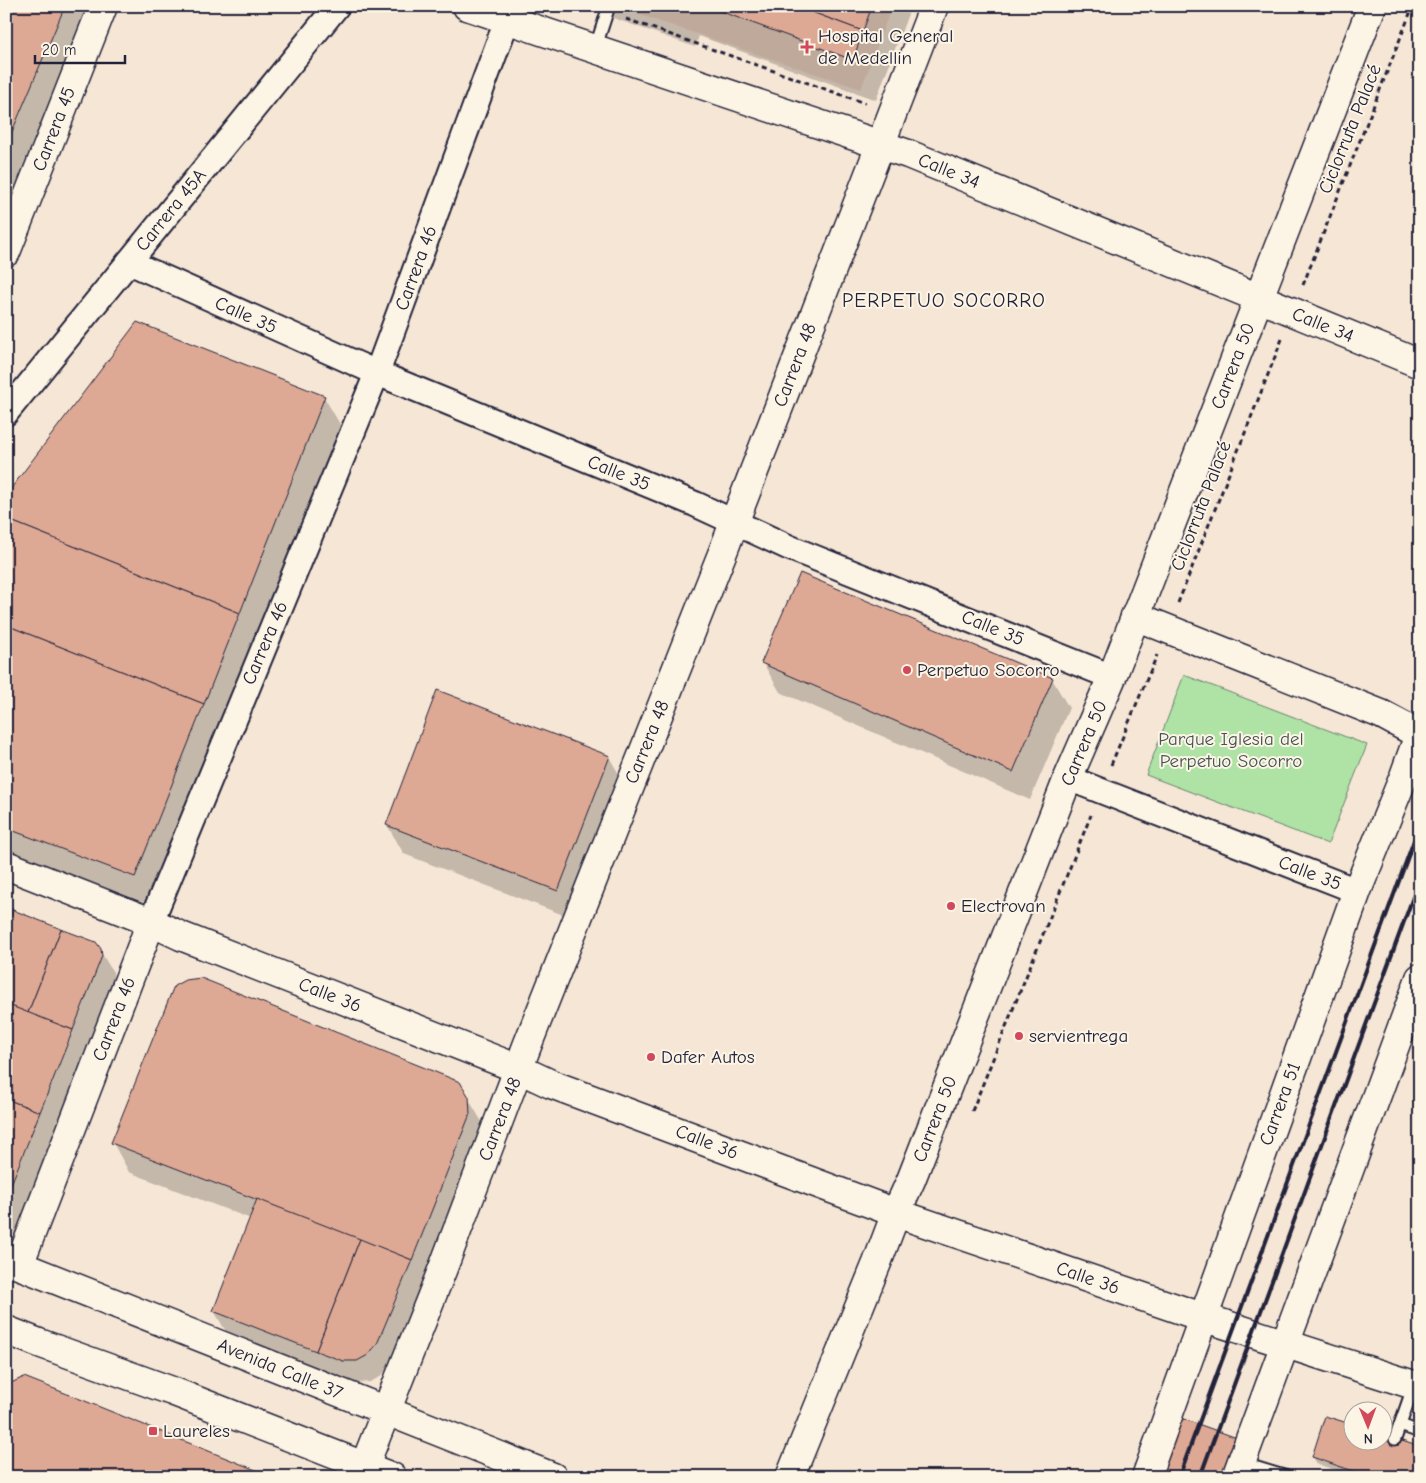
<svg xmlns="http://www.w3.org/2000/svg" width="1426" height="1483" viewBox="0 0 1426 1483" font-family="'Comic Neue',sans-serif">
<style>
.built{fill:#efd4c2}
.green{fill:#afe3a5;stroke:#688270}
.shadow{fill:#0003}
.building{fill:#dea994;stroke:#22223b}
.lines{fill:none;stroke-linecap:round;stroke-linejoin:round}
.service-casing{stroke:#22223b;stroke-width:15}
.minor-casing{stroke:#22223b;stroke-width:28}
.tertiary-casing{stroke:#22223b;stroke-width:31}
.secondary-casing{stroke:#22223b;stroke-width:31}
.primary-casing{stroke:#22223b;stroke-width:31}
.path{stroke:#22223b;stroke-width:3;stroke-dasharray:5 4;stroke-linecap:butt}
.service{stroke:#fcf5e5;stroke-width:11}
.minor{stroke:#fcf5e5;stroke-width:24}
.tertiary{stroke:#fcf5e5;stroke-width:28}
.secondary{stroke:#fcf5e5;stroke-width:28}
.primary{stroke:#fcf5e5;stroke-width:28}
.rail{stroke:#22223b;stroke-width:4}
.poi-dot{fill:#d1495b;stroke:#fcf5e5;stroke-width:2}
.labels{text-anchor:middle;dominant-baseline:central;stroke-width:4;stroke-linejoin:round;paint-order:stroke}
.poi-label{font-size:19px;fill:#22223b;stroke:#fcf5e5;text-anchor:start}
.street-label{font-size:19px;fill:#22223b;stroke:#fcf5e5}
.park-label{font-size:19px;fill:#455256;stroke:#fcf5e5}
.neighbourhood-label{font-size:20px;letter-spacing:1px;fill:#22223b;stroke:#fcf5e5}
</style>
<rect width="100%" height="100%" fill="#f6e6d5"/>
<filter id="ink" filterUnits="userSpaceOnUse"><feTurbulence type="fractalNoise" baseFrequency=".02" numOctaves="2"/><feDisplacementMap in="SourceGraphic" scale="10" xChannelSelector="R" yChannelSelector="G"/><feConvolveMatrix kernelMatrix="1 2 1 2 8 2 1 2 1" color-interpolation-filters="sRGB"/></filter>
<g filter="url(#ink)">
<path class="built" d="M613,6h279l-31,83z"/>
<path class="green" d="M1184,675l183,70 -39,99 -182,-69z"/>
<g class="shadow">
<path d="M6,6h87l-87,207z"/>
<path d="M600,6h311l-35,94 -177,-64 -4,11 -90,-32z"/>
<path d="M324,397l17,29 -189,479 -146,-55v-353z"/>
<path d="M763,663l289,16 17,29 -39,92 -250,-108z"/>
<path d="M609,757l17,29 -52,133 -170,-65 -17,-29z"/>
<path d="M6,908l89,35 18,29 1,7 -30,74 4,7 -75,190 -7,-3z"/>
<path d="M459,1083l26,44 -96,240 -9,10 -10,5 -14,1 -21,-8 -2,5 -102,-40 -17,-29 37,-92 -122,-47 -16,-29z"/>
<path d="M1384,1436l36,12v29h-64l-39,-13 -4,-7 41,-17h30z"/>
</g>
<g class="building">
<path d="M6,6h59l-59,140z"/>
<path d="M706,6h90l67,25 -10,29z"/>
<path d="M796,6h76l-9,25z"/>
<path d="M137,322l188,74 -85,217 -234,-94v-24z"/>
<path d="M6,519l234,94 -36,91 -198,-79z"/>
<path d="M800,573l253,105 -40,94 -252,-109z"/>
<path d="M6,625l198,79 -69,173 -129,-49z"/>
<path d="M437,690l173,66 -52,135 -172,-66z"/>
<path d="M6,907l7,3 -7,18z"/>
<path d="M13,910l48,19 -33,84 -22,-9v-76z"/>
<path d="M61,929l35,13 5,7 1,7 -29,74 -45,-17z"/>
<path d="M201,978l259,104 9,15 1,17 -58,146 -301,-117 63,-157 11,-6z"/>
<path d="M6,1004l67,26 -33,82 -34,-13z"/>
<path d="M6,1099l34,13 -34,85z"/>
<path d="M257,1199l103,40 -44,112 -103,-40z"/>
<path d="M360,1239l52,21 -35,84 -9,11 -11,6h-14l-27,-10z"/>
<path d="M24,1377l56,22 193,78h-267v-81l5,-13z"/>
<path d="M1175,1416l65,23 -13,38h-73z"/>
<path d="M1325,1416l29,9v15h30v-5l36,12v30h-49l-59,-20z"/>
</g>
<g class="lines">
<g class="service-casing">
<g id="service">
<path d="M595,49l14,-43"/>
<path d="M1400,1425l20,7"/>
<path d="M1395,1439l19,-54"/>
<path d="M1241,1463l46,14"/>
</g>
</g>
<g class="minor-casing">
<g id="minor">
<path d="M129,262l248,111 318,131 93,43 324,130"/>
<path d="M6,413l331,-407"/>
<path d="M1068,778l289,113"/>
<path d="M151,922l226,-549 130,-353"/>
</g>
</g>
<g class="tertiary-casing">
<g id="tertiary">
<path d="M467,6l441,148 512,210"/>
<path d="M6,252l97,-246"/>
<path d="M1135,616l246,98 39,21"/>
<path d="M6,865l145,57 30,14 338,133 32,15 345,129 306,104 218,70"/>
<path d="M19,1265l132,-343"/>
<path d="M360,1477l83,-209 84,-222 197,-497 210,-543"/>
<path d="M1146,1477l211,-586 47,-115 16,-44"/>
<path d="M1236,1477l184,-499"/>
</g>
</g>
<g class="secondary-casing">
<path id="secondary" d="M790,1477l87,-214 19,-50 15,-33 157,-402 44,-101 260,-671"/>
</g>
<g class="primary-casing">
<g id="primary">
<path d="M6,1260l547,217"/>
<path d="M6,1330l33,13 133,48 220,86"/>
</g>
</g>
<g class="path">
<path d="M626,19l239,84"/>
<path d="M1303,285l110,-279"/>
<path d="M1178,603l104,-264"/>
<path d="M1111,765l46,-110"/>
<path d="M972,1111l119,-296"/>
</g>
<use href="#service" class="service"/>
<use href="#minor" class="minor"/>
<use href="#tertiary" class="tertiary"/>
<use href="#secondary" class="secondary"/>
<use href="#primary" class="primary"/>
<g class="rail">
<path d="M1179,1477l241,-653"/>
<path d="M1200,1477l220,-599"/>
</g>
</g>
</g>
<g class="poi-dot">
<path d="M804.5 39.5h5v5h5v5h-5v5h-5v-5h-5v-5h5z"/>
<circle cx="907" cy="670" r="5"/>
<circle cx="951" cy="906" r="5"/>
<circle cx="1019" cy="1036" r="5"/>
<circle cx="651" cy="1057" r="5"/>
<rect x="148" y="1426" width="10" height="10" rx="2.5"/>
</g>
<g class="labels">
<g class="poi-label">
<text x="818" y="36">Hospital General<tspan x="818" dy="22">de Medellin</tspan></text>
<text x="917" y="670">Perpetuo Socorro</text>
<text x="961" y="906">Electrovan</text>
<text x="1029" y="1036">servientrega</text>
<text x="661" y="1057">Dafer Autos</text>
<text x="163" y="1431">Laureles</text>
</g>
<g class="street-label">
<text transform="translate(54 129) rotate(-69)">Carrera 45</text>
<text transform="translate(1350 129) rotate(-68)">Ciclorruta Palacé</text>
<text transform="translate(949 171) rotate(22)">Calle 34</text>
<text transform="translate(171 210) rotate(-51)">Carrera 45A</text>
<text transform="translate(416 268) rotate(-70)">Carrera 46</text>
<text transform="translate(246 315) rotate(24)">Calle 35</text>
<text transform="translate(1323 325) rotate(22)">Calle 34</text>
<text transform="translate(795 365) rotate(-69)">Carrera 48</text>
<text transform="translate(1233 366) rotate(-69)">Carrera 50</text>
<text transform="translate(619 473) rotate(22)">Calle 35</text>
<text transform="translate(1201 506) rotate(-69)">Ciclorruta Palacé</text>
<text transform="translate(993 628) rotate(22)">Calle 35</text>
<text transform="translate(265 643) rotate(-67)">Carrera 46</text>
<text transform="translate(647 742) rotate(-68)">Carrera 48</text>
<text transform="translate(1084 743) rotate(-67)">Carrera 50</text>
<text transform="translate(1310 873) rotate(21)">Calle 35</text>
<text transform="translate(330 995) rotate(21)">Calle 36</text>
<text transform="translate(114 1019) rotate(-69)">Carrera 46</text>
<text transform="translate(1280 1104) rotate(-70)">Carrera 51</text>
<text transform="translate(500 1119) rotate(-69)">Carrera 48</text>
<text transform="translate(935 1119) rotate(-69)">Carrera 50</text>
<text transform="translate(707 1142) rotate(21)">Calle 36</text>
<text transform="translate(1088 1278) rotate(19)">Calle 36</text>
<text transform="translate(280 1369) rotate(22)">Avenida Calle 37</text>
</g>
<g class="park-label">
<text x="1231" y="739">Parque Iglesia del<tspan x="1231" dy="22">Perpetuo Socorro</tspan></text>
</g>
<g class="neighbourhood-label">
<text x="944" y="300">PERPETUO SOCORRO</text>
</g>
</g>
<rect width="1426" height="1483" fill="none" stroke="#fcf5e5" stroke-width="25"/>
<rect x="12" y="12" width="1401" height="1458" fill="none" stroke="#22223b" stroke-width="2" filter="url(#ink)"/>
<g transform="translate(1368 1426) rotate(179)"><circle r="24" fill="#fcf5e5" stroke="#a5a1a1"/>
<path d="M0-4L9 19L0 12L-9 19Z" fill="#d1495b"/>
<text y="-8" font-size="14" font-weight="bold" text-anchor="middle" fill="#22223b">N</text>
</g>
<path d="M35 55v8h90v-8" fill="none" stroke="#22223b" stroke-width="2.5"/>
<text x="42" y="55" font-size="15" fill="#22223b" stroke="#fcf5e5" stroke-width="4" paint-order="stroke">20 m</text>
</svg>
